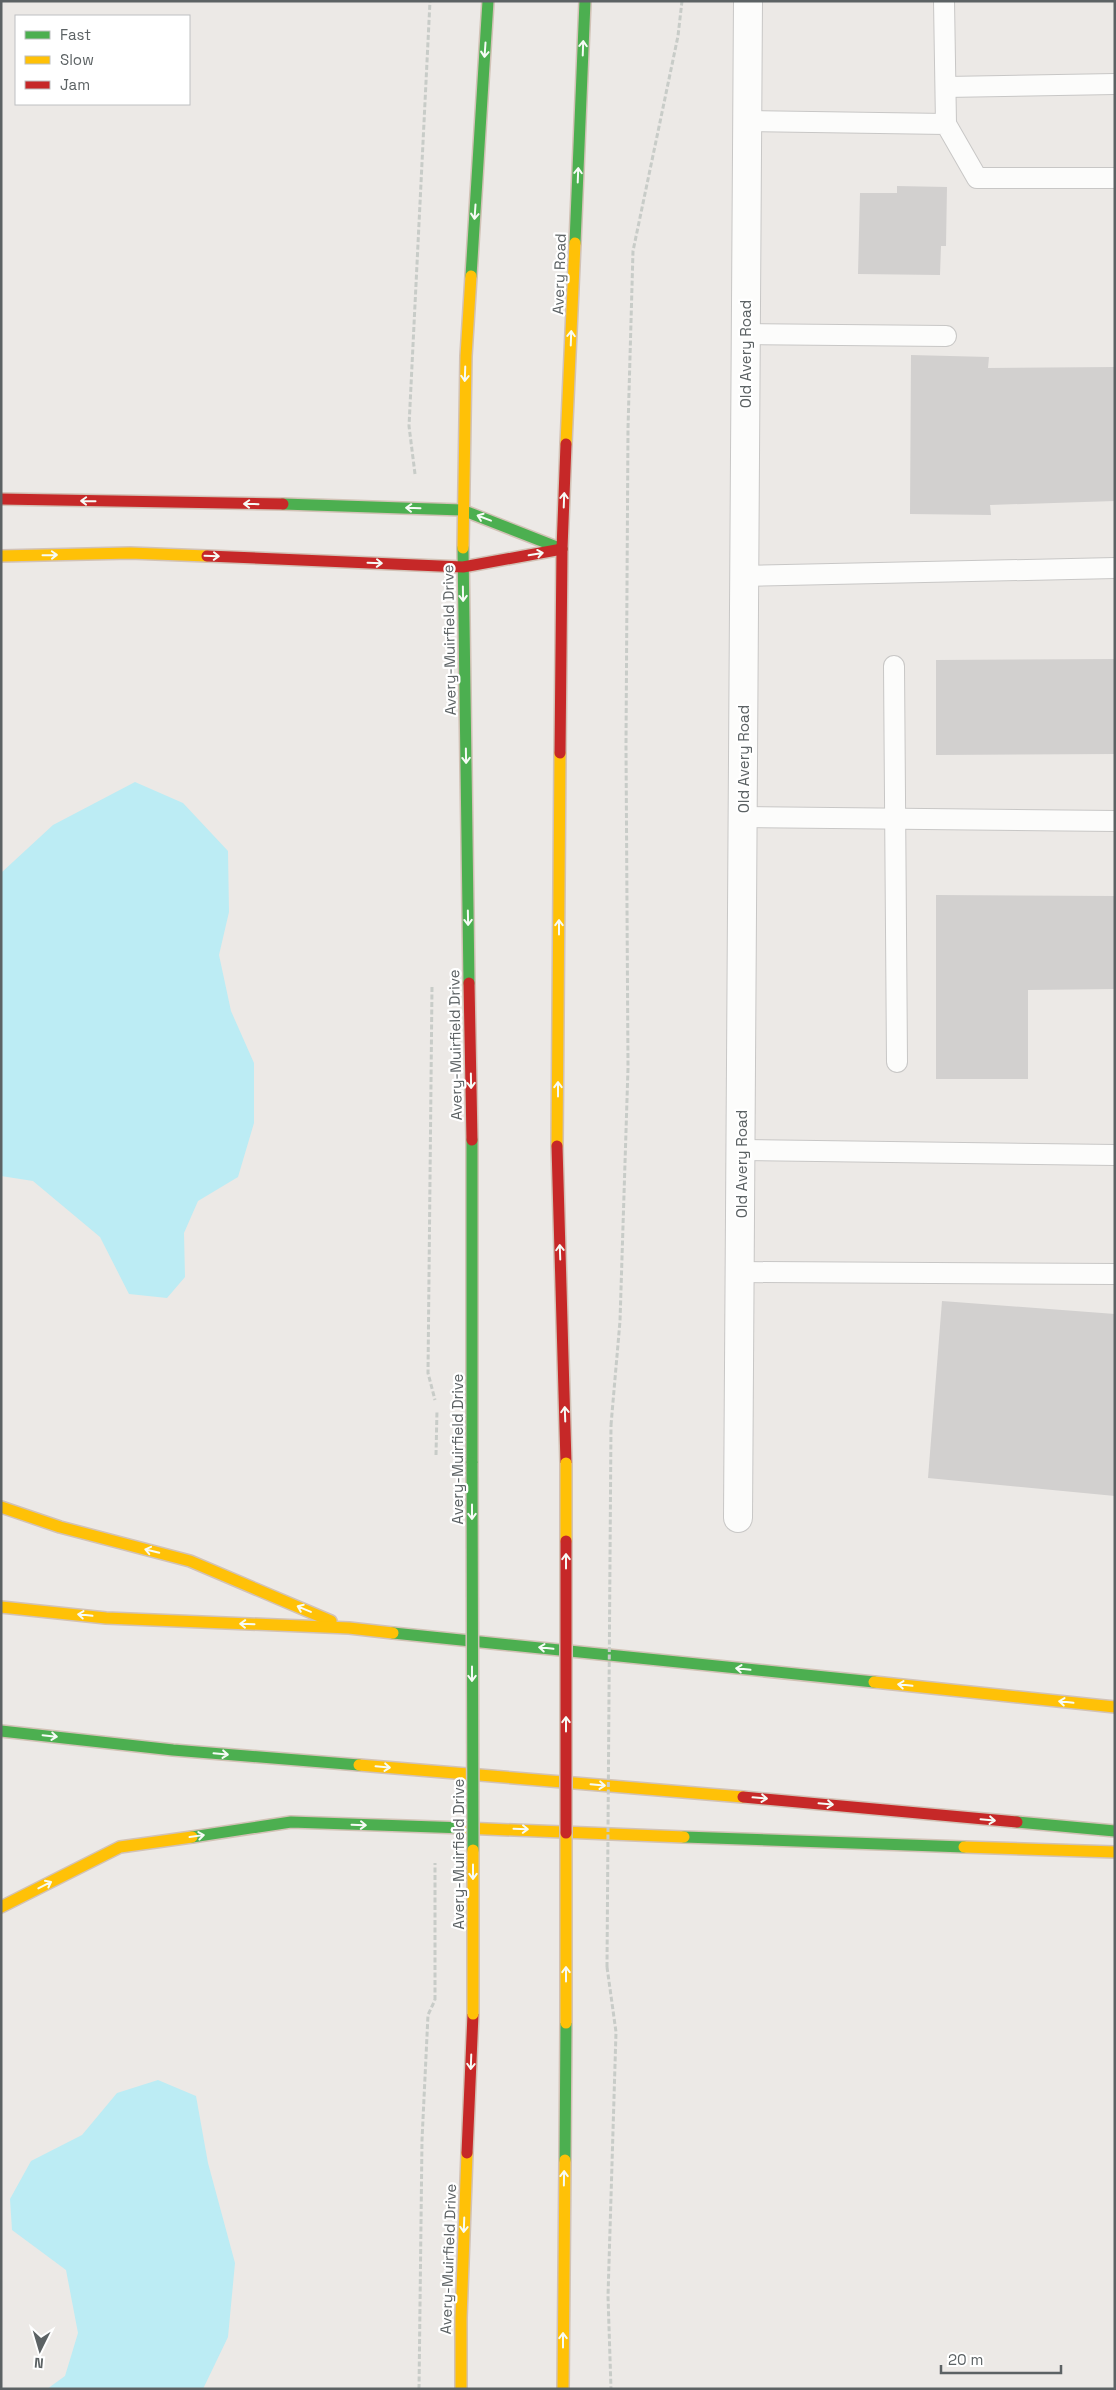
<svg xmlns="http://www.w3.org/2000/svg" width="1116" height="2390" viewBox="0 0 1116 2390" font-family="'Space Grotesk',sans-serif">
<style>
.water{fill:#bcecf4}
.building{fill:#d2d0cf}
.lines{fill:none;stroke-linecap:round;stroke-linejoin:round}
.lane-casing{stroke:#c8c7c6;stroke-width:22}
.street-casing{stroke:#c8c7c6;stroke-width:30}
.fast-casing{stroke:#d2c2b6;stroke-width:14}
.slow-casing{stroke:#d2c2b6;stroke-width:14}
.jam-casing{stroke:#d2c2b6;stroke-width:14}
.path{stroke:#c8ccc8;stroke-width:3;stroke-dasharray:5 2.5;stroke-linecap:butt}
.lane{stroke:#fcfcfb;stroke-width:20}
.street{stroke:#fcfcfb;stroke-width:28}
.fast{stroke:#4caf50;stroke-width:11}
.slow{stroke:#ffc107;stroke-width:11}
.jam{stroke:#c62828;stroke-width:11}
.fast-bridge-casing{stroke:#d2c2b6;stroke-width:14;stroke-linecap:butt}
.slow-bridge-casing{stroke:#d2c2b6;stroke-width:14;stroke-linecap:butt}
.jam-bridge-casing{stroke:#d2c2b6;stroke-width:14;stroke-linecap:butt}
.path-bridge{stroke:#c8ccc8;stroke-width:3;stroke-dasharray:5 2.5;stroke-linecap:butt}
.fast-bridge{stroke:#4caf50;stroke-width:11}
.slow-bridge{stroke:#ffc107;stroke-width:11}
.jam-bridge{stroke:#c62828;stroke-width:11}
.oneway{stroke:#f6fbf6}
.labels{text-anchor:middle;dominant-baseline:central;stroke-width:4.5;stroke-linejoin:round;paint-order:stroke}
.street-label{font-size:15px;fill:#5c6264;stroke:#fff}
</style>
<rect width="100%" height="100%" fill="#ece9e6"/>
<g class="water">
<path d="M135,782l48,21 45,48 1,61 -10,43 12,56 23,52v60l-16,54 -40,24 -14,32 1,44 -18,21 -38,-4 -29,-57 -67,-56 -32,-5v-303l52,-48z"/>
<path d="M158,2080l38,16 12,67 27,100 -7,74 -25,52h-156l18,-13 13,-43 -12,-63 -54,-40 -2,-31 21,-38 51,-26 35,-42z"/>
</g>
<g class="building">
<path d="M897,186l50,1 -1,59h-5l-1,29 -82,-1 2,-81h37z"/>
<path d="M911,355l78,2 -1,11 127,-1v134l-125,4 1,10 -81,-1z"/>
<path d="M1115,659v95l-179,1v-95z"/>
<path d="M936,895l179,1v93l-87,1v89h-92z"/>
<path d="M942,1301l173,13v182l-187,-18z"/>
</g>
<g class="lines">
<g class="lane-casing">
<g id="lane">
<path d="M944,1l2,123"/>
<path d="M946,87l169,-3"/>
<path d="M746,121l200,3 31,54h138"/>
<path d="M745,334l201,2"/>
<path d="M743,576l372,-8"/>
<path d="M894,666l3,396"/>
<path d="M742,817l373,4"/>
<path d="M741,1150l374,5"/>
<path d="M740,1272l375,2"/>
</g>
</g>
<g class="street-casing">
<path id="street" d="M738,1518l10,-1517"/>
</g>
<g class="fast-casing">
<g id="fast">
<path d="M575,243l10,-242"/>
<path d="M471,276l17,-275"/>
<path d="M283,504l179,6 100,39"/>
<path d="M463,548l6,435"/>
<path d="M472,1140v323"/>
<path d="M393,1633l481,49"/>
<path d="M1,1731l172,19 186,15"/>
<path d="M1017,1822l98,9"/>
<path d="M192,1837l99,-15 173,6"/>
<path d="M684,1837l280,10"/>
<path d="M565,2160l1,-137"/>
</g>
</g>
<g class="slow-casing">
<g id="slow">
<path d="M566,444l9,-201"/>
<path d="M463,548l3,-192 5,-80"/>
<path d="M1,556l129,-3 77,3"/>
<path d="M557,1146l3,-393"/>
<path d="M1,1507l59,20 130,34 141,60"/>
<path d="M1,1607l105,11 243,10 44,5"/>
<path d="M874,1682l241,25"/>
<path d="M359,1765l384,32"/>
<path d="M464,1828l220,9"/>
<path d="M964,1847l151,5"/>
<path d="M1,1907l119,-60 72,-10"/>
<path d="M461,2389v-71l6,-165"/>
<path d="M563,2389l2,-229"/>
</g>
</g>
<g class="jam-casing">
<g id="jam">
<path d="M1,499l282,5"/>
<path d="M207,556l256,11 99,-18"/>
<path d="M560,753l2,-204 4,-105"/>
<path d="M469,983l3,157"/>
<path d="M557,1146l9,317"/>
<path d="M743,1797l274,25"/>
<path d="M467,2153l6,-139"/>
</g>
</g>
<g class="path">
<path d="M415,474l-6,-48 21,-425"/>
<path d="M432,987l-4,386 7,27"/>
<path d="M611,1425l9,-104 8,-253 -2,-323 2,-317 5,-177 45,-215 4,-35"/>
<path d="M607,1967l9,65 -8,264 3,93"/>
<path d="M419,2389l3,-249 6,-125 7,-15"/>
</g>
<use href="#lane" class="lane"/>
<use href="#street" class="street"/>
<use href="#fast" class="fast"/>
<use href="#slow" class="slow"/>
<use href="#jam" class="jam"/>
<g class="fast-bridge-casing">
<path id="fast-bridge" d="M472,1463l1,387"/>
</g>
<g class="slow-bridge-casing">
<g id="slow-bridge">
<path d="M566,1463v78"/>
<path d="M566,1833v190"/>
<path d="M473,1850v164"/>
</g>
</g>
<g class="jam-bridge-casing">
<path id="jam-bridge" d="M566,1541v292"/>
</g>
<g class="path-bridge">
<path d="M436,1455l1,-45"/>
<path d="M607,1967l4,-542"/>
<path d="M435,2000v-137"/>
</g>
<use href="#fast-bridge" class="fast-bridge"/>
<use href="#slow-bridge" class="slow-bridge"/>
<use href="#jam-bridge" class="jam-bridge"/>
</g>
<defs><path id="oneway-shaft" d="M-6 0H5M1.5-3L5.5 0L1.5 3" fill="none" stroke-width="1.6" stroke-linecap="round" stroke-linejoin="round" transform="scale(1.25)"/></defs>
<g class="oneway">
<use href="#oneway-shaft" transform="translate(583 48) rotate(-88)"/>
<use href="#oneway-shaft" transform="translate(485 50) rotate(94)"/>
<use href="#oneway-shaft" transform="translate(578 175) rotate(-88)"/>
<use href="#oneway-shaft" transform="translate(475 212) rotate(94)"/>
<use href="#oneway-shaft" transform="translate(571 338) rotate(-88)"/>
<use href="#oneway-shaft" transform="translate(465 374) rotate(92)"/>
<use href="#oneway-shaft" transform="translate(564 500) rotate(-88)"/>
<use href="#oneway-shaft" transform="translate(88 501) rotate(-179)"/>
<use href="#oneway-shaft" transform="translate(251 504) rotate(-179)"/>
<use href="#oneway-shaft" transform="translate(413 508) rotate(-178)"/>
<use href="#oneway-shaft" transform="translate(484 518) rotate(-159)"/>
<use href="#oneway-shaft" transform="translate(536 554) rotate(-10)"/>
<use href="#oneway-shaft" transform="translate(50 555) rotate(-1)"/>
<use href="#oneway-shaft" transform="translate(212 556) rotate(2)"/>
<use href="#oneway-shaft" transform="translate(375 563) rotate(2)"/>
<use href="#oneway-shaft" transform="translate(463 594) rotate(89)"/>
<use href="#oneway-shaft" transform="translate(466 756) rotate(89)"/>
<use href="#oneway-shaft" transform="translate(468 918) rotate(89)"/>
<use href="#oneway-shaft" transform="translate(559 927) rotate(-90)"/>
<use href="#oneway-shaft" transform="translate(471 1081) rotate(89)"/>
<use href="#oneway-shaft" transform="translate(558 1089) rotate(-90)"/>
<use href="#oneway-shaft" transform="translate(560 1252) rotate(-92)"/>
<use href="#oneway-shaft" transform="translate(565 1414) rotate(-92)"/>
<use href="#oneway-shaft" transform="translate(472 1512) rotate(90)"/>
<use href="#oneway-shaft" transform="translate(152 1551) rotate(-166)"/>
<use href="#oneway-shaft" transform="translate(566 1561) rotate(-90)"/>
<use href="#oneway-shaft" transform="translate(304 1609) rotate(-157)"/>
<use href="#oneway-shaft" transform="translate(85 1615) rotate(-174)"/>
<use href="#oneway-shaft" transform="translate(247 1624) rotate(-178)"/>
<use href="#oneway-shaft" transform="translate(546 1648) rotate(-174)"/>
<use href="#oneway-shaft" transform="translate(743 1669) rotate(-174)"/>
<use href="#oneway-shaft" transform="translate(472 1674) rotate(90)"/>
<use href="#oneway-shaft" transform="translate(905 1685) rotate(-174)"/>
<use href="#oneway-shaft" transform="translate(1066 1702) rotate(-174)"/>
<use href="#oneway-shaft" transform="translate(566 1724) rotate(-90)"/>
<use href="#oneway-shaft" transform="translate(50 1736) rotate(6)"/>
<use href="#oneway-shaft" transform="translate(221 1754) rotate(5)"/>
<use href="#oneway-shaft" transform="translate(383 1767) rotate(5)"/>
<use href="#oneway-shaft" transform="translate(598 1785) rotate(5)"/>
<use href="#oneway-shaft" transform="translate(760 1798) rotate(5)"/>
<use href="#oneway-shaft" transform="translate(826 1804) rotate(5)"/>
<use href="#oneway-shaft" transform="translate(988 1820) rotate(5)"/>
<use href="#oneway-shaft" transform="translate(359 1825) rotate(2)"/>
<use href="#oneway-shaft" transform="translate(521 1829) rotate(2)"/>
<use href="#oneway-shaft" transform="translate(197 1836) rotate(-8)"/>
<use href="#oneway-shaft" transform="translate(473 1872) rotate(90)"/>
<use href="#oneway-shaft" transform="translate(45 1885) rotate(-27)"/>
<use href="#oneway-shaft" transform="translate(566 1974) rotate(-90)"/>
<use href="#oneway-shaft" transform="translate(471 2062) rotate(92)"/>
<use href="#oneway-shaft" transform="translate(564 2178) rotate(-89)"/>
<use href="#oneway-shaft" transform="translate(464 2225) rotate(92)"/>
<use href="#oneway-shaft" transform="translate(563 2340) rotate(-90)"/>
</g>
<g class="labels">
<g class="street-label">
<text transform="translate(559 274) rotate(-88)">Avery Road</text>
<text transform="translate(745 354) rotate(-90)">Old Avery Road</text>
<text transform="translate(449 640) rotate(-91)">Avery-Muirfield Drive</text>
<text transform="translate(743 759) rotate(-90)">Old Avery Road</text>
<text transform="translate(455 1045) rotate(-91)">Avery-Muirfield Drive</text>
<text transform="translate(741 1164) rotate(-90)">Old Avery Road</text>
<text transform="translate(457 1449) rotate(-90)">Avery-Muirfield Drive</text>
<text transform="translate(458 1854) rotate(-90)">Avery-Muirfield Drive</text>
<text transform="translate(448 2259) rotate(-88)">Avery-Muirfield Drive</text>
</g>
</g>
<rect width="1116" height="2390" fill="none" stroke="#5c6264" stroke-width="5"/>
<rect x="15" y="15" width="175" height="90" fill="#ffffff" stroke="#bec0c1"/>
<rect x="25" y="31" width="25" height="8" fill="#4caf50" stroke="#bec0c1"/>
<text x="60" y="40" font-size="15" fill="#5c6264">Fast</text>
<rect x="25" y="56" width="25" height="8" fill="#ffc107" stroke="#bec0c1"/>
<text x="60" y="65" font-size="15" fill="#5c6264">Slow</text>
<rect x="25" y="81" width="25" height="8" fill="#c62828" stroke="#bec0c1"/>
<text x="60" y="90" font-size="15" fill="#5c6264">Jam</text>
<g transform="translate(40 2350) rotate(185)" stroke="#ffffff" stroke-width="4" paint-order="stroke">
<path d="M0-4L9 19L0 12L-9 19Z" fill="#5c6264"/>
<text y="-8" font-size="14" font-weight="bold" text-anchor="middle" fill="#5c6264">N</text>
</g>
<path d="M941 2365v8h120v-8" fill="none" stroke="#5c6264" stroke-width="2.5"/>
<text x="948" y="2365" font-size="15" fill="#5c6264" stroke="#ffffff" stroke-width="4" paint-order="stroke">20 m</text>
</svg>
